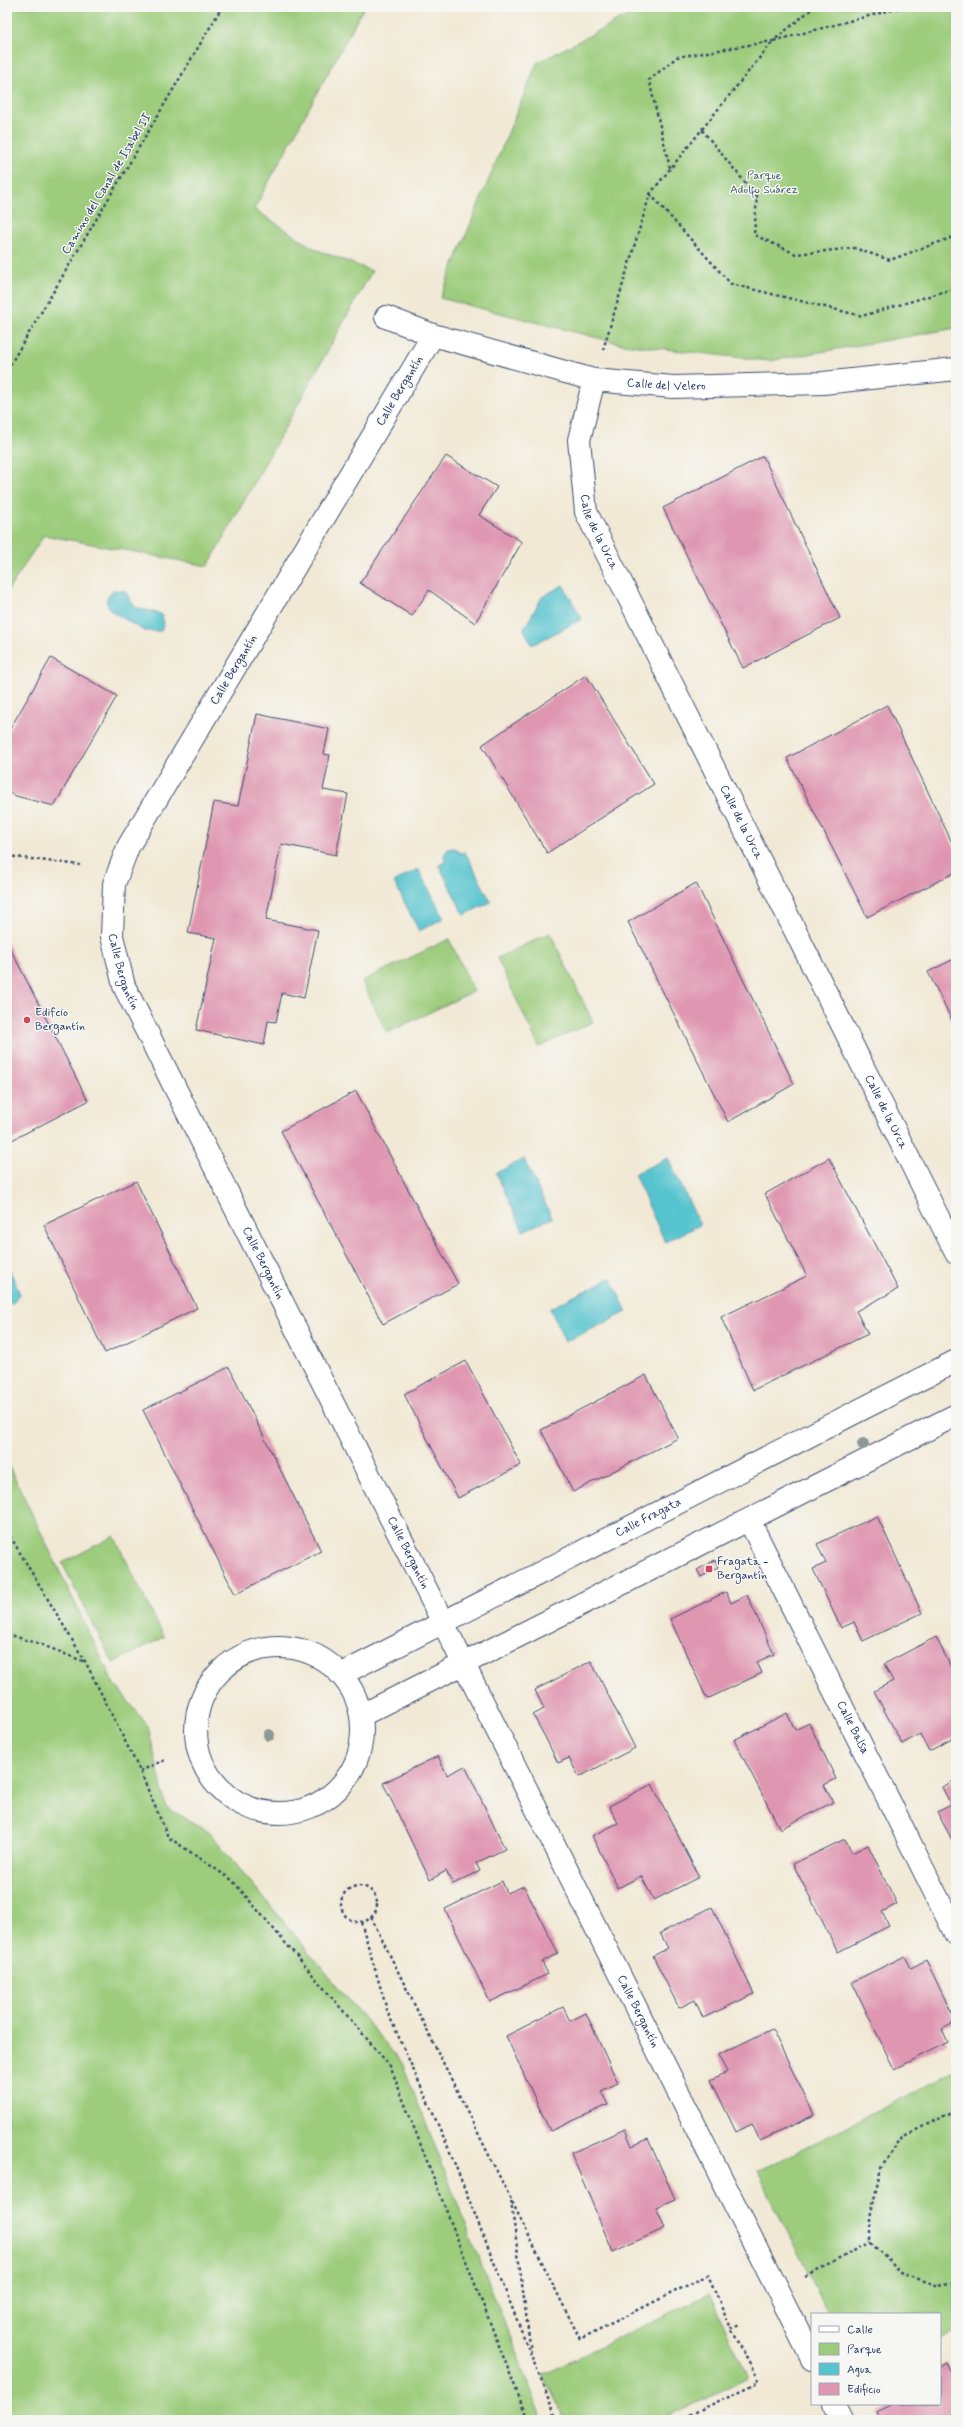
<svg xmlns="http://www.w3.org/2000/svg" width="963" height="2427" viewBox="0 0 963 2427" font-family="Mynerve,sans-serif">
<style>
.green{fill:#9ccc7b;stroke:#5c7e6c}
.water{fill:#57c4cf;stroke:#397a96}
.building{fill:#df97b1}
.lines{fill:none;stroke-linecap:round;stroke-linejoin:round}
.minor-casing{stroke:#3b4b70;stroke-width:24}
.path{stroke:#3b4b70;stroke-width:2.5;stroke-dasharray:3 3;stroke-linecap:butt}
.minor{stroke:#fff;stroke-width:22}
.tree{fill:#8d9897}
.poi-dot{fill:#d1495b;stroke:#f6f6f2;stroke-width:1.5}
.labels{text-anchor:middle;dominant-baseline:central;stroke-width:3;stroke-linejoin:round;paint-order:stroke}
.park-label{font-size:12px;fill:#3b5665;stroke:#f6f6f2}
.street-label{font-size:12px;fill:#1b2f5e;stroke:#f6f6f2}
.poi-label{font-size:12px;fill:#1b2f5e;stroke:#f6f6f2;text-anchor:start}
</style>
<rect width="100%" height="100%" fill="#f6f6f2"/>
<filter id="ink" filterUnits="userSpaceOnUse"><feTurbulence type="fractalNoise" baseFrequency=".025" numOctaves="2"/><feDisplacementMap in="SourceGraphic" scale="8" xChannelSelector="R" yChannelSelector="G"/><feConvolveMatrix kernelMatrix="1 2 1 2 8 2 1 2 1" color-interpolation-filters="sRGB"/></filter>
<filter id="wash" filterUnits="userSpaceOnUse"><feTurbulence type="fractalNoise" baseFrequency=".012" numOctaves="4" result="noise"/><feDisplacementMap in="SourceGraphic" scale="16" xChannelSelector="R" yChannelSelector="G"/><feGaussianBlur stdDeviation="0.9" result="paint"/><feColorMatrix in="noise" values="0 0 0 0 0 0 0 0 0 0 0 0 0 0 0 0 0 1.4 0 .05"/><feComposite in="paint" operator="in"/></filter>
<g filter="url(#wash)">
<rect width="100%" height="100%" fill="#f1e9d5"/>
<g class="green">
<path d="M7,7h357l-110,202 61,40 57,22 -164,295 -164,-31 -37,57z"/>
<path d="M644,7h312v321l-187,33 -147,-17 -182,-46 97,-235z"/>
<path d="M550,933l43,89 -54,25 -42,-89z"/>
<path d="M449,939l25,52 -87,42 -25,-52z"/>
<path d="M7,1462l106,220 35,44 18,81 43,25 194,233 140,355h-536z"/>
<path d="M114,1536l50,101 -51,26 -51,-100z"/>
<path d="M956,2071v261l-16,8v-26h-111l-72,-142z"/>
<path d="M709,2294l40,84 -88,42h-96l-22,-46z"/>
</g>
<g class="water">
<path d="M563,585l19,34 -50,26 -8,-16 18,-32z"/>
<path d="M113,590l12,1 10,16 26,7 3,9 -3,8h-17l-34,-21 -4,-10z"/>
<path d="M455,848l6,5 4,-1 26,50 -27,13 -25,-50 6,-3 -1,-7 4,-6z"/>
<path d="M418,869l26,49 -25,13 -25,-49z"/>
<path d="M668,1158l32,67 -35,17 -31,-68z"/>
<path d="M524,1159l28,59 -29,13 -27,-58z"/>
<path d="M7,1264l13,30 -7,9 -6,2z"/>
<path d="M611,1278l16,34 -62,30 -15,-34z"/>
</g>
<g id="blocks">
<g class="building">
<path d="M446,456l51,31 -18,28 43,27 -47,81 -46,-33 -17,26 -52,-33z"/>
<path d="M763,456l77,162 -97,50 -80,-160z"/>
<path d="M51,658l66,38 -63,110 -38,-10 -9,-5v-57z"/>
<path d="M586,675l68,109 -107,69 -65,-108z"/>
<path d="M887,705l69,146v21l-89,45 -80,-159z"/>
<path d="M257,714l72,15 -5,25 6,1 -7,35 25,4 -12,61 -55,-11 -15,76 52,10 -14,68 -22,-5 -6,29 -8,-1 -4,24 -68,-15 20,-92 -28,-5 26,-131 24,4z"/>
<path d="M696,883l98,201 -66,38 -100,-200z"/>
<path d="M7,942l81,159 -78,40 -3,-5z"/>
<path d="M956,958v70l-28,-56z"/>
<path d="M356,1091l102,193 -75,40 -102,-193z"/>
<path d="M829,1158l69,131 -42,22 12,23 -115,56 -32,-73 86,-41 -42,-82z"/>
<path d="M136,1181l61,127 -92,45 -61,-128z"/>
<path d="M466,1361l55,104 -63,33 -54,-104z"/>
<path d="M229,1367l92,184 -86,43 -92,-184z"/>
<path d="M646,1375l32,63 -105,54 -32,-62z"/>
<path d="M877,1516l45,97 -59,28 -9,-19 -13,6 -28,-59 13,-6 -9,-19z"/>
<path d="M715,1560l3,7 -17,10 -4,-7z"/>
<path d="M726,1592l5,11 16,-8 27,59 -17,8 5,11 -55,26 -37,-80z"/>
<path d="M936,1637l20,40v60l-27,14 -9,-17 -18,10 -28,-53 19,-10 -9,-17z"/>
<path d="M591,1661l44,87 -56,29 -10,-19 -11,5 -13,-26 -12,-22 11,-6 -9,-19z"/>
<path d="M787,1713l8,17 14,-7 27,56 -12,6 9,17 -53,27 -46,-89z"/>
<path d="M438,1756l9,19 18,-9 40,83 -29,14 4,8 -27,13 -7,-13 -16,9 -47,-97z"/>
<path d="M956,1780v67l-19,-35 14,-7 -9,-18z"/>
<path d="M652,1784l47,93 -45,23 -13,-24 -23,12 -26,-52 26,-13 -9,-17z"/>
<path d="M845,1839l7,14 16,-8 29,59 -15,8 7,14 -51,26 -45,-88z"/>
<path d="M502,1881l5,12 17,-7 34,67 -16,9 6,12 -58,28 -45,-93z"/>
<path d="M712,1907l42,87 -51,24 -8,-18 -16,8 -26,-52 15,-8 -8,-15z"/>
<path d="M905,1956l6,12 15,-8 30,62 -14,7 6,13 -54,27 -42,-87z"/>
<path d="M563,2007l7,14 16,-8 32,70 -17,8 7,14 -58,26 -44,-95z"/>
<path d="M772,2029l42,86 -54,26 -8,-17 -16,8 -25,-52 16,-8 -9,-17z"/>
<path d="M625,2129l7,17 16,-7 27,60 -19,8 9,21 -52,24 -42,-99z"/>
<path d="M947,2362l9,18v40h-75l-4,-8 16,-8h47v-38z"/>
</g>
</g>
</g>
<g filter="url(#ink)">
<use href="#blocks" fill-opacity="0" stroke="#3b4b70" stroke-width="1"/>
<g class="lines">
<g class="minor-casing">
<g id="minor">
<path id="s1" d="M386,317l47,18 161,45 79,7 150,-4 133,-14"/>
<path id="s2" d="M433,335l-305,512 -14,37 -2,52 12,50 688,1373"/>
<path id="s3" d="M594,380l-15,60 7,72 370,741"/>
<path id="s4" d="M749,1520l207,415"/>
<circle cx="279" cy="1730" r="83"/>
<path id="s5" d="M342,1674l614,-313"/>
<path d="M362,1715l594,-300"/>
<path d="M834,2404l8,16"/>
</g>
</g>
<g class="path">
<path d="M702,130l55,67 -3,38 42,19 58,-6 36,12 66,-24"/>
<path d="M670,168l-21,-88 28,-23 96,-16 41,-34"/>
<path d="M650,194l81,90 131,32 94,-28"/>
<path d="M603,350l47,-156 123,-153 130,-34"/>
<path d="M7,370l215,-363"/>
<path d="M7,856l73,9"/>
<path d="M7,1531l79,132 54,108 28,66 64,43 158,186 138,354"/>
<path d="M7,1634l33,10 45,18"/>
<path d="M140,1771l27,-12"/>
<circle cx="359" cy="1904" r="18"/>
<path d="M371,1917l209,422 128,-64 23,53 10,-4"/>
<path d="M361,1922l27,91 60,134 109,273"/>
<path d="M956,2110l-54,27 -21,31 -11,50v24l31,31 38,13 17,-3"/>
<path d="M511,2201l20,151"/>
<path d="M806,2277l64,-35"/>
<path d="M679,2420l80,-38 -28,-54"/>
</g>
<use href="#minor" class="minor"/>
</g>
<g class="tree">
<circle cx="863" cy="1444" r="6"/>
<circle cx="269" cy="1735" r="6"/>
</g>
</g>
<g class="poi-dot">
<circle cx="27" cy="1020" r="4"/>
<rect x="705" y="1565" width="8" height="8" rx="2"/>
</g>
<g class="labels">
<g class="park-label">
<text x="764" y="176">Parque<tspan x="764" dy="14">Adolfo Suárez</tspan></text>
</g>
<g class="street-label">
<text transform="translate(107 184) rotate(-59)">Camino del Canal de Isabel II</text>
<text stroke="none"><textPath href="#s1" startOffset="290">Calle del Velero</textPath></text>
<text transform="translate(400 391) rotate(-59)">Calle Bergantín</text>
<text stroke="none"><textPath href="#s3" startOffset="157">Calle de la Urca</textPath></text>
<text transform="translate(234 670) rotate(-59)">Calle Bergantín</text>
<text stroke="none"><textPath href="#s3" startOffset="481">Calle de la Urca</textPath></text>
<text stroke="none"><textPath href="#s2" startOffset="725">Calle Bergantín</textPath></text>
<text stroke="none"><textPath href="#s3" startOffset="805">Calle de la Urca</textPath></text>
<text stroke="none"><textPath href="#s2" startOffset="1049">Calle Bergantín</textPath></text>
<text stroke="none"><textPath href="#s5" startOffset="344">Calle Fragata</textPath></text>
<text stroke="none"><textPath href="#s2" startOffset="1373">Calle Bergantín</textPath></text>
<text stroke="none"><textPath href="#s4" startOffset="232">Calle Balsa</textPath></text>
<text stroke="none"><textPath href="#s2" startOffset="1886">Calle Bergantín</textPath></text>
</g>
<g class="poi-label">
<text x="35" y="1013">Edifcio<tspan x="35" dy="14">Bergantín</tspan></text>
<text x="717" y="1562">Fragata -<tspan x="717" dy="14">Bergantín</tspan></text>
</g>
</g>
<rect width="963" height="2427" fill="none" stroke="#f6f6f2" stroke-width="24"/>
<rect x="811" y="2313" width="130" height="92" fill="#f6f6f2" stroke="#9ea6b7"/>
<rect x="819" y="2326" width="20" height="6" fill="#ffffff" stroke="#9ea6b7"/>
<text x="847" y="2333" font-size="12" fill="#1b2f5e">Calle</text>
<rect x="819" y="2343" width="20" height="12" fill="#9ccc7b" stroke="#9ea6b7"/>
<text x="847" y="2353" font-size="12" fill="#1b2f5e">Parque</text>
<rect x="819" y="2363" width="20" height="12" fill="#57c4cf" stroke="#9ea6b7"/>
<text x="847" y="2373" font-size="12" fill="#1b2f5e">Agua</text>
<rect x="819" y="2383" width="20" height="12" fill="#df97b1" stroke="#9ea6b7"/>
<text x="847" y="2393" font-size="12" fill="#1b2f5e">Edificio</text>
</svg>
